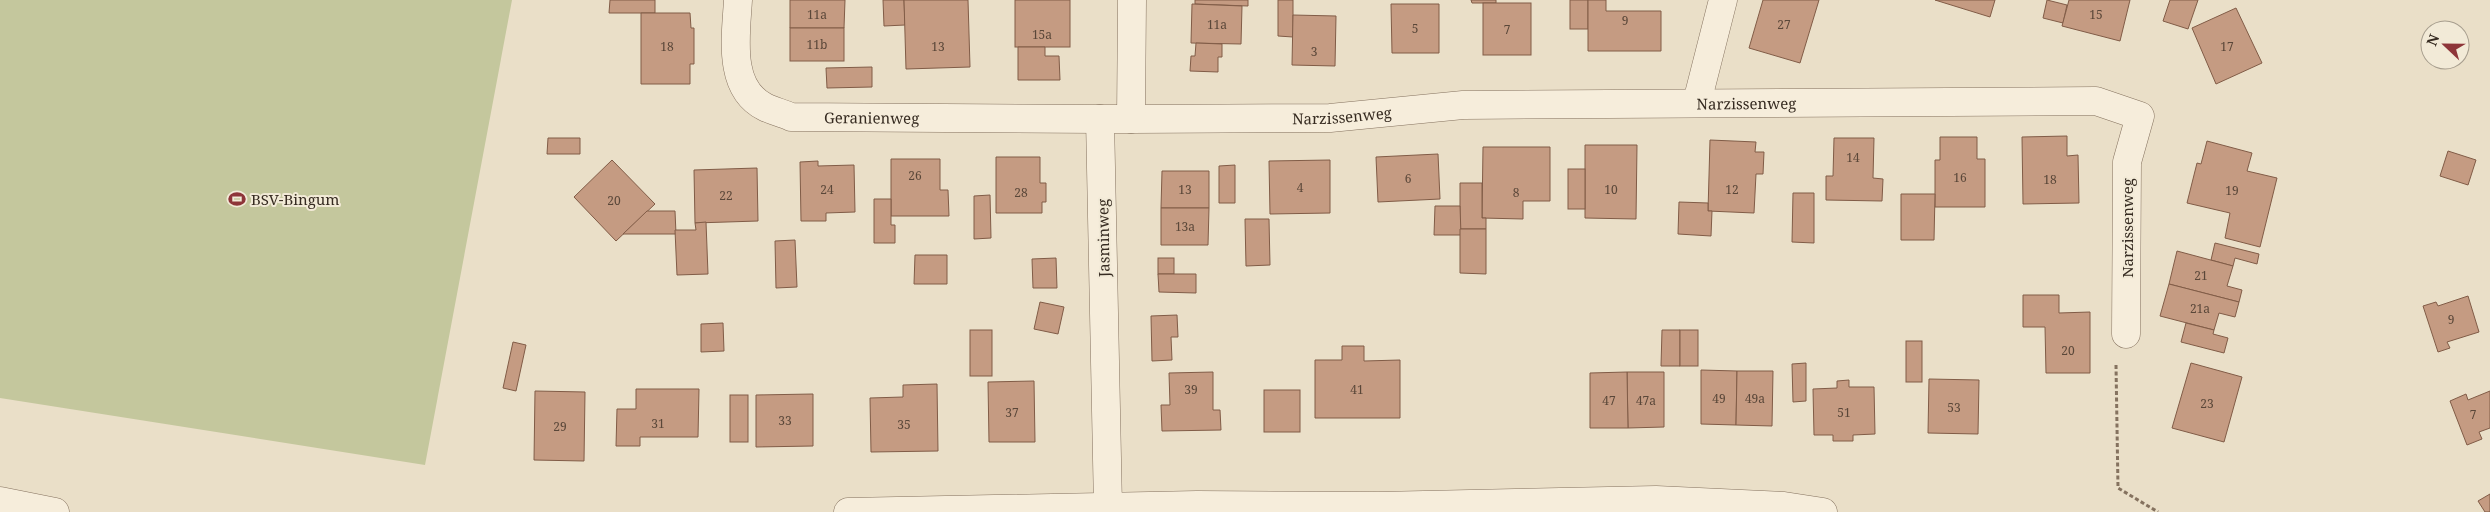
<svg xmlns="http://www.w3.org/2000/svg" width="2490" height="512" viewBox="0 0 2490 512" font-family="'Noto Serif',serif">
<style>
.garden{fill:#c4c79d}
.building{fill:#c59b82;stroke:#815c47}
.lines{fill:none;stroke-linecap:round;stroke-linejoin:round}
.minor-casing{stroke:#85725f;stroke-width:29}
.path{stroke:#85725f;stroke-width:3;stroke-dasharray:4 2.5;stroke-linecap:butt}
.minor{stroke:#f6eddb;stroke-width:28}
.labels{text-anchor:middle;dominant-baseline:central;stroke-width:4;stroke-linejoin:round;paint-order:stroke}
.number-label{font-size:12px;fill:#5a4739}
.street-label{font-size:15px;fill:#362b21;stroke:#f2ead7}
.poi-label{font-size:15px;fill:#362b21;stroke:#f2ead7;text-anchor:start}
</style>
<rect width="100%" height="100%" fill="#eadfc8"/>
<path class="garden" d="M0,0h512l-87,465 -425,-67z"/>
<g class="building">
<path d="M610,0h45v13h-46z"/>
<path d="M790,0h55l-1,28h-54z"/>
<path d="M883,0h21l1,25 -21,1z"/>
<path d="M904,0h64l2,67 -64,2z"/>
<rect x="1015" y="0" width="55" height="47"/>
<path d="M1195,0h53v6l-53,-2z"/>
<path d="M1278,0h15v37l-15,-1z"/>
<path d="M1471,0h25v3h-24z"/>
<rect x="1570" y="0" width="18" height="29"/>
<path d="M1588,0h18v11h55v40h-73z"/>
<path d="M1763,0h56l-19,63 -51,-15z"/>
<path d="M1935,0h60l-5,17z"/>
<path d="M2047,0l20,5 -4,18 -20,-5z"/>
<path d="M2069,0h61l-10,41 -58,-15z"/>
<path d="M2170,0h28l-10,29 -25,-8z"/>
<rect x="1483" y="3" width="48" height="52"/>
<path d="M1192,4l50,2 -1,38 -50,-1z"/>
<path d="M1391,4h48v49h-47z"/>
<path d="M2236,8l26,55 -46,21 -24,-56z"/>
<path d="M641,13h49l1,15h3v36h-4v20h-49z"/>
<path d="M1293,15l43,1 -1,50 -43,-1z"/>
<rect x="790" y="28" width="54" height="33"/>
<path d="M1196,43l26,1v13h-4v15l-28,-1 1,-15h4z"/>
<path d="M1018,47h27v9h14l1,24h-42z"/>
<path d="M872,67v20l-45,1 -1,-20z"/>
<path d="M2067,136v20l11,-1 1,48 -56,1 -1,-67z"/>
<path d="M1940,137h37v22h8v48h-50v-47h5z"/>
<path d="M548,138h32v16h-33z"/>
<path d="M1834,138h40l-1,40 10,1 -1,22 -56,-1v-24h7z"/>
<path d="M1710,140l46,2 -1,10h9l-1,22h-7l-2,39 -46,-2z"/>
<path d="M2207,141l45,12 -5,18 30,7 -17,69 -35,-9 5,-25 -43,-10 10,-40 4,1z"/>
<path d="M1585,145h52l-1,74 -51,-1z"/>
<path d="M1483,147h67v54h-27v18l-41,-1z"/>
<path d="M2448,151l28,9 -8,25 -28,-9z"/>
<path d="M1438,154l2,45 -62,3 -2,-45z"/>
<path d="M996,157h44v26h6v19h-4v11h-46z"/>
<path d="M891,159h49v31h8l1,26h-58z"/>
<path d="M612,160l43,44 -39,37 -42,-44z"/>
<path d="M1330,160v53l-60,1 -1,-53z"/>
<path d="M818,161v5l36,-1 1,47 -29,1v8h-25l-1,-59z"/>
<path d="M1235,165v38h-16v-37z"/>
<path d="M757,168l1,53 -63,2 -1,-53z"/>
<rect x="1568" y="169" width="17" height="40"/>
<path d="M1162,171h47v37h-48z"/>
<path d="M1460,183h22v35h4v11h-26z"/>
<path d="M1793,193h21v50l-22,-1z"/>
<path d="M1901,194h34l-1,46h-33z"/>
<path d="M990,195l1,43 -17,1v-43z"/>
<path d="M874,199h17v26h4v18h-21z"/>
<path d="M1679,202l29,1v8h4l-1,25 -33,-2z"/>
<path d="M1435,206h25l1,29h-27z"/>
<path d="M1161,208h48l-1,37h-47z"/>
<path d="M647,211h28l1,23h-53z"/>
<path d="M1245,219h24l1,46 -24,1z"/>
<path d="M706,222l2,52 -31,1 -2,-45h21l-1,-7z"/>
<path d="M1460,229h26v45l-26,-1z"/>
<path d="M795,240l2,47 -21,1 -1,-47z"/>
<path d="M2215,243l44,11 -2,10 -22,-6 -2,8 -22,-6z"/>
<path d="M2177,251l56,15 -6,20 15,4 -3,12 -70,-18z"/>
<path d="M915,255h32v29h-33z"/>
<path d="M1056,258l1,30h-24l-1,-29z"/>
<rect x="1158" y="258" width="16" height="16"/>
<path d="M1158,274h38v19l-37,-1z"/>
<path d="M2169,284l70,18 -4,15 -16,-4 -5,17 -54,-14z"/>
<path d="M2023,295h36v18l31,-1v61h-44l-1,-46h-22z"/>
<path d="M2468,296l11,36 -32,10 3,6 -12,4 -15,-46 13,-4 2,4z"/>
<path d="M1040,302l24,5 -6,27 -24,-5z"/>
<path d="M1177,315l1,22h-7l1,23 -20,1 -1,-45z"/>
<path d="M723,323l1,28 -23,1v-28z"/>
<path d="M2186,323l28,7 -1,4 15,4 -4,15 -43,-11z"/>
<rect x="970" y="330" width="22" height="46"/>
<path d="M1662,330h18v36h-19z"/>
<rect x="1680" y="330" width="18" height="36"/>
<rect x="1906" y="341" width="16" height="41"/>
<path d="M513,342l13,3 -10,46 -13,-3z"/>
<path d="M1342,346h22v15l36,-1v58h-85v-58h27z"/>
<path d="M1806,363v38l-13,1 -1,-38z"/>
<path d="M2191,363l51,14 -18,65 -52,-14z"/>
<path d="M1701,370l36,1 -1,54 -35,-1z"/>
<path d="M1737,371h36l-1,55 -36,-1z"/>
<path d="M1213,372v38h7l1,20 -59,1 -1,-26h9l-1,-32z"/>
<path d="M1627,372h37v55l-36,1z"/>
<path d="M1627,372l1,56h-38v-55z"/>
<path d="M1929,379l50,1 -1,54 -50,-1z"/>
<path d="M1849,380v7h25l1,47 -22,1v6h-20v-6h-19l-1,-46 24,-1v-7z"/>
<path d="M1034,381l1,61h-46l-1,-60z"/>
<path d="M937,384l1,67 -67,1 -1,-54 33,-1v-12z"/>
<path d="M636,389h63l-1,48h-58v9h-24l1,-37h19z"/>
<rect x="1264" y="390" width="36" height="42"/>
<path d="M535,391l50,1 -1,69 -50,-1z"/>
<path d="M2490,391v37l-11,4 3,7 -15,6 -17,-44 16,-7 2,6z"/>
<path d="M813,394v52l-57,1v-52z"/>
<rect x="730" y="395" width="18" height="47"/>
<path d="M2490,494v18h-5l-7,-11z"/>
</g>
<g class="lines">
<g class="minor-casing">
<g id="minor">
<path id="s1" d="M738,0c-2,35 -11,88 27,107 8,4 17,6 26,10l309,2"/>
<path d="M1697,102l26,-102"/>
<path id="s2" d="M1131,119l199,-1 133,-13 633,-4 44,15 -13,46 -1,172"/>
<path d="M0,501l55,11"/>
<path d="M1108,507l-8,-388h31l1,-119"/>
<path d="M848,512l349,-7 182,1 277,-6 128,6 39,6"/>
</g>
</g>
<path class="path" d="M2116,365l2,123 40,24"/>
<use href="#minor" class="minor"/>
</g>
<defs>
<g id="stadium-bare" transform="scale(1.35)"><path d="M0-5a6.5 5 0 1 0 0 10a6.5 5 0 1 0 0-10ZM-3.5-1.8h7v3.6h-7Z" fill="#8e3539" stroke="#f2ead7" stroke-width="2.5" paint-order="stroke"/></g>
</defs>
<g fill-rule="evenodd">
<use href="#stadium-bare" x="237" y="199"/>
</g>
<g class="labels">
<g class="number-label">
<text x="817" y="14">11a</text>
<text x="2096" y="14">15</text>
<text x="1625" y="20">9</text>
<text x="1217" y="24">11a</text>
<text x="1784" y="24">27</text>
<text x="1415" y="28">5</text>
<text x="1507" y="29">7</text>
<text x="1042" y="34">15a</text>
<text x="817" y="44">11b</text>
<text x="667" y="46">18</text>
<text x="938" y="46">13</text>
<text x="2227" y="46">17</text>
<text x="1314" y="51">3</text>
<text x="1853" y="157">14</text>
<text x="915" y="175">26</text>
<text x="1960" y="177">16</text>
<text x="1408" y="178">6</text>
<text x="2050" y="179">18</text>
<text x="1300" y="187">4</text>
<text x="827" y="189">24</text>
<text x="1185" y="189">13</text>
<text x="1611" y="189">10</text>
<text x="1732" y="189">12</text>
<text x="2232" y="190">19</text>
<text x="1021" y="192">28</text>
<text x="1516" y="192">8</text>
<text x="726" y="195">22</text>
<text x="614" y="200">20</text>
<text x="1185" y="226">13a</text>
<text x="2201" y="275">21</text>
<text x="2200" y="308">21a</text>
<text x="2451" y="319">9</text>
<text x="2068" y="350">20</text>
<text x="1191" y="389">39</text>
<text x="1357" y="389">41</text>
<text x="1719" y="398">49</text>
<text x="1755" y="398">49a</text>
<text x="1609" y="400">47</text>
<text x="1646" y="400">47a</text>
<text x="2207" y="403">23</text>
<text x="1954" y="407">53</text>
<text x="1012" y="412">37</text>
<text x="1844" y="412">51</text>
<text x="2473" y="414">7</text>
<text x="785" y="420">33</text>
<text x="658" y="423">31</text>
<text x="904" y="424">35</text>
<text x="560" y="426">29</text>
</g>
<g class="street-label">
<text stroke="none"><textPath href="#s2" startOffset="616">Narzissenweg</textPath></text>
<text stroke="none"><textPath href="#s2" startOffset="211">Narzissenweg</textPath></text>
<text stroke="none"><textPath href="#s1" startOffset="226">Geranienweg</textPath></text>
<text transform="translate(2127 228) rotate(-90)">Narzissenweg</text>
<text transform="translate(1103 238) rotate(-91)">Jasminweg</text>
</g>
<g class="poi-label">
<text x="251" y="199">BSV-Bingum</text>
</g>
</g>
<g transform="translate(2445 45) rotate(292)"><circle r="24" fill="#f2ead7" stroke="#a79e8e"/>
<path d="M0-4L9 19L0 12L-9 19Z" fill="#8e3539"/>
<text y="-8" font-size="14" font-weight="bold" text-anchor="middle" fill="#362b21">N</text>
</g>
</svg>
